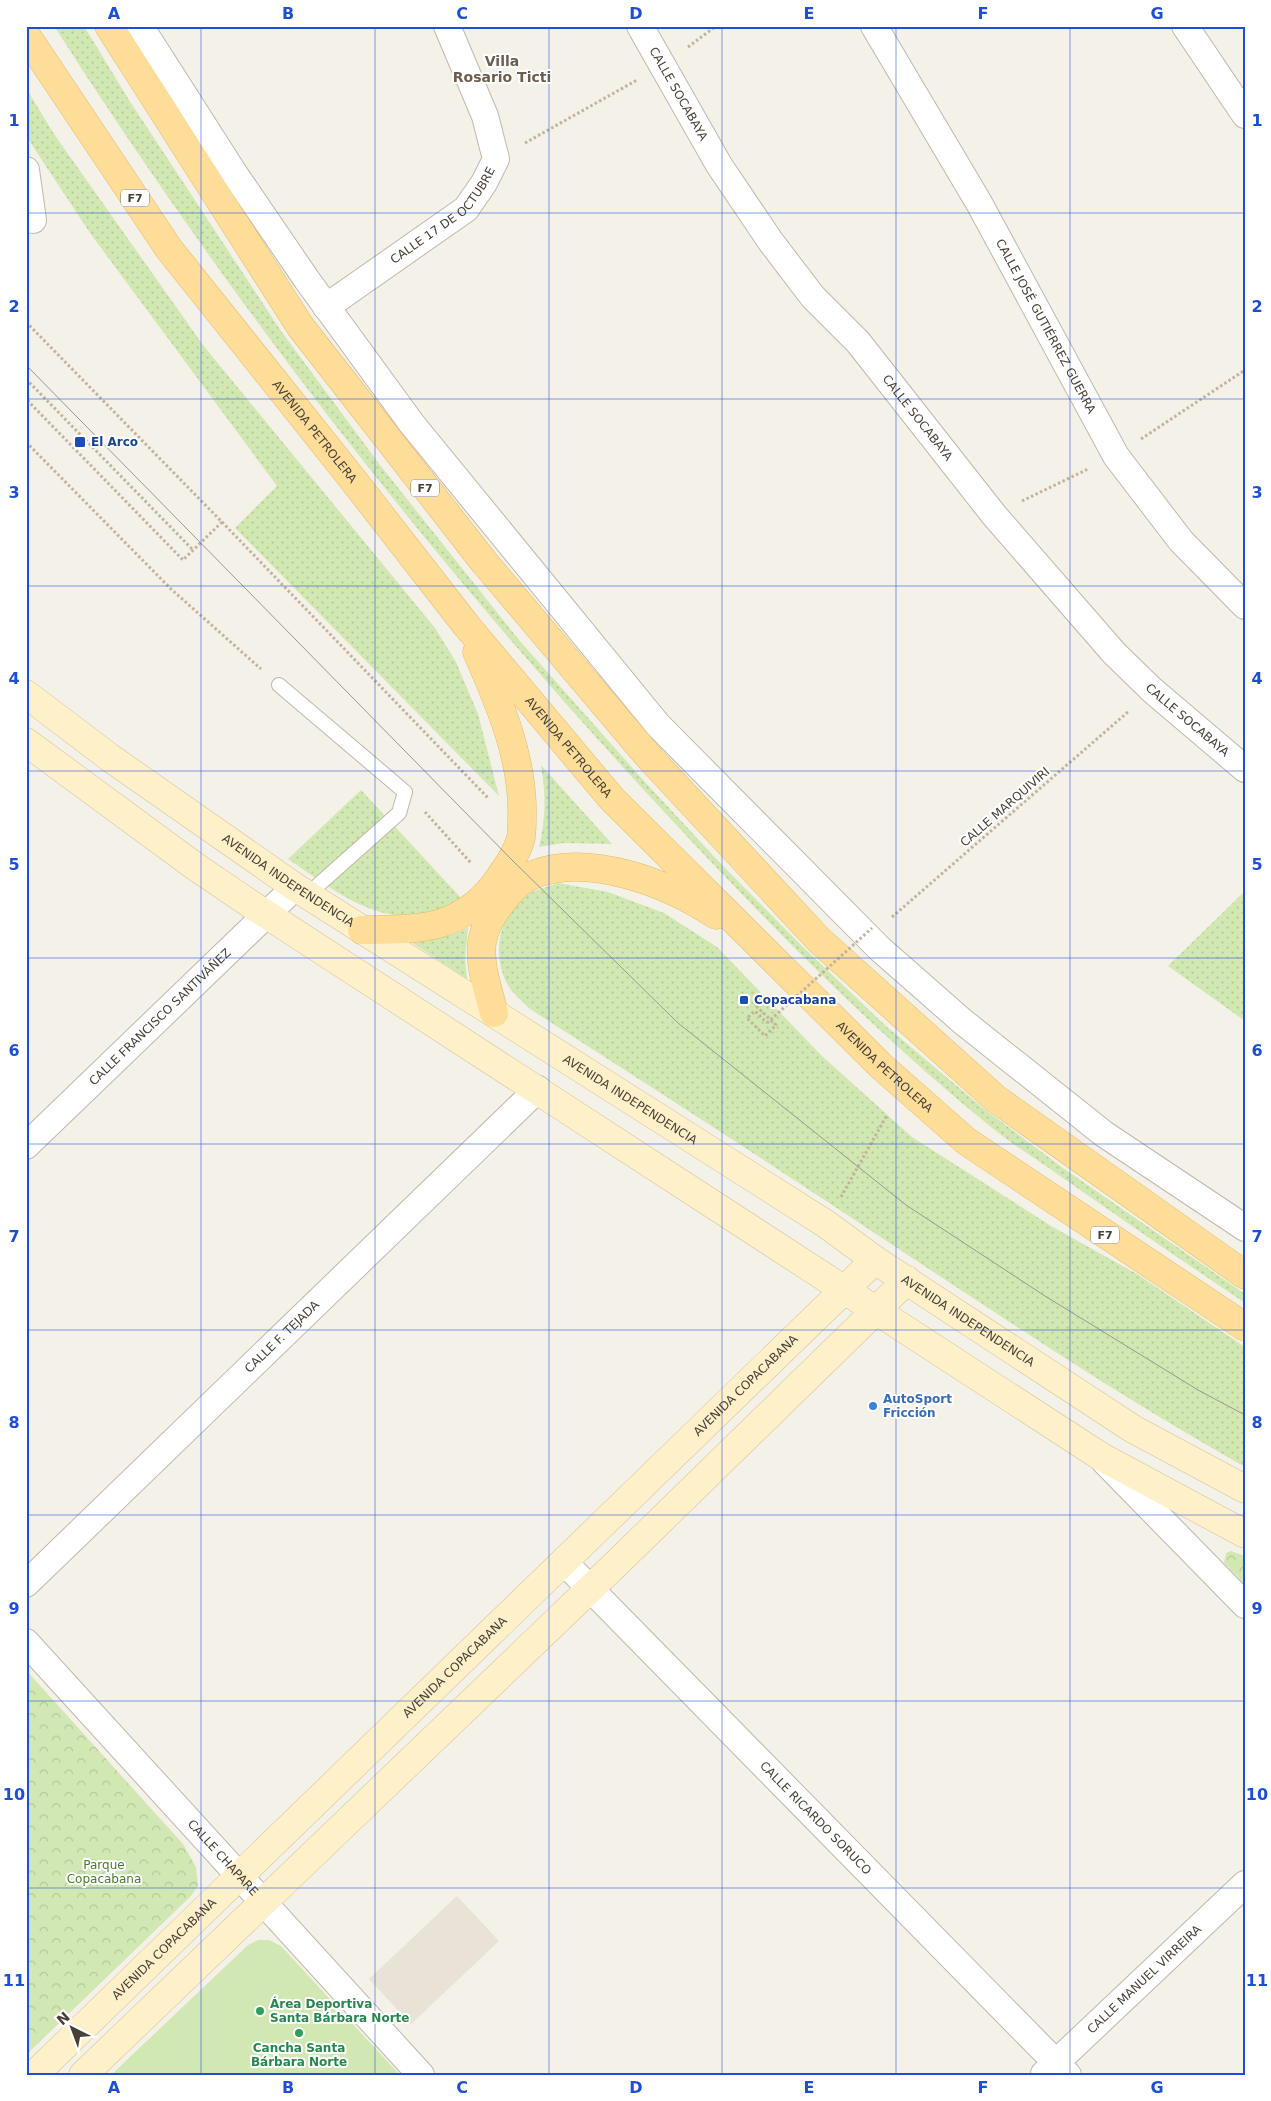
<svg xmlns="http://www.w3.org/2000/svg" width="1271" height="2101" viewBox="0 0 1271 2101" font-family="'DejaVu Sans',sans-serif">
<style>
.residential{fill:#e8e2d7}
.grass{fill:url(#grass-dots)}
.park{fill:url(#park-crowns)}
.pitch{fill:#d2e8b2}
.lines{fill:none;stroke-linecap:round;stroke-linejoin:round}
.lane-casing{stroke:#c0b8ab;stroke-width:16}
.street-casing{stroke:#c0b8ab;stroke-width:28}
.secondary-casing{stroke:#d4c299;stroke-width:29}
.primary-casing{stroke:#e4ba67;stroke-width:29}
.path{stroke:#c2b39d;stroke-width:3;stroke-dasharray:2.5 2.5;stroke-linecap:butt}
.lane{stroke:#fff;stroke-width:14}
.street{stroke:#fff;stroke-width:26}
.secondary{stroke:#fef0c9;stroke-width:28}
.primary{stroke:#fedd99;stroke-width:28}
.tram{stroke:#989898;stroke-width:1}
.path-bridge{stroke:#c2b39d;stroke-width:3;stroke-dasharray:2.5 2.5;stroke-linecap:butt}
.grid{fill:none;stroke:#1d4ed8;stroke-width:1;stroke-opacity:0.55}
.transit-dot{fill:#1a4fb4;stroke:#fff;stroke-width:2}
.shop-dot{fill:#3f7fe0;stroke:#fff;stroke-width:2}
.leisure-dot{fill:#2e9e5b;stroke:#fff;stroke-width:2}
.labels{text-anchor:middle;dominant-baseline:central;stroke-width:4;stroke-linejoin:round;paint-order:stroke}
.shield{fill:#fff;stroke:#7f7a73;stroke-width:1}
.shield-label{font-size:11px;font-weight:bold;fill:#484137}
.street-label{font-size:12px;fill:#484137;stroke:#fff}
.transit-label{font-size:12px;font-weight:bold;fill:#164399;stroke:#fff;text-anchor:start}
.shop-label{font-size:12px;font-weight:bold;fill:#366cbe;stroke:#fff;text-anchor:start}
.park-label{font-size:12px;fill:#4b7b2a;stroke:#fff}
.leisure-label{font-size:12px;font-weight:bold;fill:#27864d;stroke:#fff;text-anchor:start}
.neighbourhood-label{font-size:14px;font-weight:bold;fill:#6b5e4e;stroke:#fff}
.neatline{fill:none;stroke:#1d4ed8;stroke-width:2}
.grid-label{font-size:16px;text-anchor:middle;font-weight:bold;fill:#1d4ed8}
</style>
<defs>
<pattern id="grass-dots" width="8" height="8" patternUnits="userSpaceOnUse" patternTransform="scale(1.25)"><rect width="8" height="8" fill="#d2e8b2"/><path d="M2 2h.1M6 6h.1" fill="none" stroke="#b6c89a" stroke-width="1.8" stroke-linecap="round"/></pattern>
<pattern id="park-crowns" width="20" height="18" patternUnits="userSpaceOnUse" patternTransform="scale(1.25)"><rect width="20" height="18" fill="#d2e8b2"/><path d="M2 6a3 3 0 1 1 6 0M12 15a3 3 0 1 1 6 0" fill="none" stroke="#b6c89a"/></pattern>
</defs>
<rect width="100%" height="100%" fill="#f4f1e9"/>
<path class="residential" d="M457,1896l42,45 -88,83 -42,-45z"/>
<g class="grass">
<path d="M54,26h30l45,74 152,231 99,134 139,175 125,141 78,84 80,81 85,81 96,81 80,60 182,126v9c-61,-41 -122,-83 -182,-125 -24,-17 -50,-33 -72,-51 -126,-102 -239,-220 -349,-339 -217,-236 -415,-491 -588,-762z"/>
<path d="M26,88l28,46 149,211 232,283 21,34 22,52 21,82 -264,-268 42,-42 -187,-253 -64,-97z"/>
<path d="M541,765l71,79 -49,-1 -24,4c7,-30 7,-51 2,-82z"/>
<path d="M361,790l101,109c-15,8 -33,17 -50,17 -47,2 -88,-33 -124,-57z"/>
<path d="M558,883l50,9 56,21 53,34 105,109 90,81 139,89 86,48 108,73v120c-123,-69 -240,-148 -357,-225 -119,-79 -238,-156 -358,-233 -6,-6 -13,-12 -19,-19 -21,-30 -14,-77 17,-96 8,-5 20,-7 30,-11z"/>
<path d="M1245,891v130l-77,-55z"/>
<path d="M468,928l-3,31 2,20 -56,-37 40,-7z"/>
</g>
<g class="park">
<path d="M1231,1551l14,5v28l-21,-21 2,-10z"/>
<path d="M26,1670l157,174 13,23 2,19 -7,10 -165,159z"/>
</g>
<path class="pitch" d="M258,1940h11l12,6 119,129h-289l137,-130z"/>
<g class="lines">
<g class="lane-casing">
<path id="lane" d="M279,685l126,107 -6,21 -92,82"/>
</g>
<g class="street-casing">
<g id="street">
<path d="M140,26l94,147 73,107 105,144 246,301 222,224 82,72 142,113 141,94"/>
<path id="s1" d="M640,26l79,139 52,77 42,55 45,45 136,173 120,138 38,37 93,79"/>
<path id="s2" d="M874,26l105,177 137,253 65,85 64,65"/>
<path d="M1185,26l60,89"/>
<path d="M26,170l7,50"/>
<path id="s3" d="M326,307l140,-98 18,-26 12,-24 -11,-43 -38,-90"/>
<path id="s4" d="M26,1146l269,-259"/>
<path d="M1105,1462l140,143"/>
<path id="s5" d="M564,1562l504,513"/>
<path id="s6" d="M26,1584l512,-495"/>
<path id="s7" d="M26,1642l395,433"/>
<path id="s8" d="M1044,2074l201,-190"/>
</g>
</g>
<g class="secondary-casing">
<g id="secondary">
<path id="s9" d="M26,694l83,63 186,130 531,337 49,36 258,169 112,60"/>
<path d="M26,742l170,125 53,36 851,553 145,78"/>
<path id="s10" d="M34,2075l841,-815"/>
<path d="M83,2075l535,-513 289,-282"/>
</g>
</g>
<g class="primary-casing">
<g id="primary">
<path d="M109,26l191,300 184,236 164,194 171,184 177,159 249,176"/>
<path id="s11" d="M26,35l143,214 185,232 112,144 146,174 269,267 85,75 279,186"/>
<path d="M362,930c26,-1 54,1 79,-7 25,-8 45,-25 59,-46 8,-12 18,-25 21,-40 1,-6 1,-13 1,-19 2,-58 -22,-114 -45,-166"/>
<path d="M494,1013c-6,-24 -15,-47 -12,-71 3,-17 10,-27 20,-40 6,-9 18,-22 28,-26 56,-25 138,7 186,39"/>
</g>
</g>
<g class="path">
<path d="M688,47l28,-21"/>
<path d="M525,143l112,-63"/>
<path d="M26,322l196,200 -39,38 -157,-161"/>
<path d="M26,379l167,171"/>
<path d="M1141,439l104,-69"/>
<path d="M26,442l145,147 90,80"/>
<path d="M1022,501l66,-32"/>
<path d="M222,522l267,277"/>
<path d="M425,812l46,51"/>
<path d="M892,917l237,-206"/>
<path d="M764,995l-9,10 21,20 -11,11 -18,-18 8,-7 12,12"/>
<path d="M841,1197l46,-82"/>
</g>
<use href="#lane" class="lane"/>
<use href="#street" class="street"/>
<use href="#secondary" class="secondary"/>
<use href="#primary" class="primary"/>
<path class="tram" d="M26,365l486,495 166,163 228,182 139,91 153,94 47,25"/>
<path class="path-bridge" d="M767,1023l105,-95"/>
</g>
<path class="grid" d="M201,26v2049M375,26v2049M549,26v2049M722,26v2049M896,26v2049M1070,26v2049M26,213h1219M26,399h1219M26,586h1219M26,771h1219M26,958h1219M26,1144h1219M26,1330h1219M26,1515h1219M26,1701h1219M26,1888h1219"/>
<g class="transit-dot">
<rect x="74" y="436" width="12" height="12" rx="2.5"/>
<rect x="739" y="995" width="10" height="10" rx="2.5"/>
</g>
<circle class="shop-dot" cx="873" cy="1406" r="5"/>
<g class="leisure-dot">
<circle cx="260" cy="2011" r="5"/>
<circle cx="299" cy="2033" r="5"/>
</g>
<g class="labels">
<g class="shield">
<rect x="121" y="189.5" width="28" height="17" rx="4"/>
<rect x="411" y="479.5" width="28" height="17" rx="4"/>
<rect x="1091" y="1226.5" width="28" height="17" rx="4"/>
</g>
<g class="shield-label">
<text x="135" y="198">F7</text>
<text x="425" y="488">F7</text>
<text x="1105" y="1235">F7</text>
</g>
<g class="street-label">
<text stroke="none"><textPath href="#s1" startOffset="78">CALLE SOCABAYA</textPath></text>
<text stroke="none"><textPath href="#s3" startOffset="150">CALLE 17 DE OCTUBRE</textPath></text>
<text stroke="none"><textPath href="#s2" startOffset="346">CALLE JOSÉ GUTIÉRREZ GUERRA</textPath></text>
<text stroke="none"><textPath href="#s1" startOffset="482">CALLE SOCABAYA</textPath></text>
<text stroke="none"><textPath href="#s11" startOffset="491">AVENIDA PETROLERA</textPath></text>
<text stroke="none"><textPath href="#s1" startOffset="888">CALLE SOCABAYA</textPath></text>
<text stroke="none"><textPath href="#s11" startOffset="896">AVENIDA PETROLERA</textPath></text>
<text transform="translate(1005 807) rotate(-41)">CALLE MARQUIVIRI</text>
<text stroke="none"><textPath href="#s9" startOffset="322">AVENIDA INDEPENDENCIA</textPath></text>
<text stroke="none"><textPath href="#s4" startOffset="186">CALLE FRANCISCO SANTIVÁÑEZ</textPath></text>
<text stroke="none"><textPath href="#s11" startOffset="1346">AVENIDA PETROLERA</textPath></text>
<text stroke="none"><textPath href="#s9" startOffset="728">AVENIDA INDEPENDENCIA</textPath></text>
<text stroke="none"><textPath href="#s9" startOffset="1132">AVENIDA INDEPENDENCIA</textPath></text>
<text stroke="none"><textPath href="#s6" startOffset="356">CALLE F. TEJADA</textPath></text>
<text stroke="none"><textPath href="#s10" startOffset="991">AVENIDA COPACABANA</textPath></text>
<text stroke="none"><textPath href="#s10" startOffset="586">AVENIDA COPACABANA</textPath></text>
<text stroke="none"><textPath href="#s5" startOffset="359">CALLE RICARDO SORUCO</textPath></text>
<text stroke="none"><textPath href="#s7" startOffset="292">CALLE CHAPARE</textPath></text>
<text stroke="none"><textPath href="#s10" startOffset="181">AVENIDA COPACABANA</textPath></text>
<text stroke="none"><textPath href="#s8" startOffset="138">CALLE MANUEL VIRREIRA</textPath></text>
</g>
<g class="transit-label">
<text x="91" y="442">El Arco</text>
<text x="754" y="1000">Copacabana</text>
</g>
<g class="shop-label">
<text x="883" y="1399">AutoSport<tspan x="883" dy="14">Fricción</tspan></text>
</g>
<g class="park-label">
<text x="104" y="1865">Parque<tspan x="104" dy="14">Copacabana</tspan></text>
</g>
<g class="leisure-label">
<text x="270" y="2004">Área Deportiva<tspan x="270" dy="14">Santa Bárbara Norte</tspan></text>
<text x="299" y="2048" text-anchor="middle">Cancha Santa<tspan x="299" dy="14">Bárbara Norte</tspan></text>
</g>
<g class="neighbourhood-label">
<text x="502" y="61">Villa<tspan x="502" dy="16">Rosario Ticti</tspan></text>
</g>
</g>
<rect width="1271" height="2101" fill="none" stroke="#ffffff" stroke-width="55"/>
<g transform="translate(72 2028) rotate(318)" stroke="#ffffff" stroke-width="4" paint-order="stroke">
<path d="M0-4L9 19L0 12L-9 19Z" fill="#484137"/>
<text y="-8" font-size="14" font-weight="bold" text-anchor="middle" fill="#484137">N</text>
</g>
<rect x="28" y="28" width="1216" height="2046" class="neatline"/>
<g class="grid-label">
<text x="114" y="19">A</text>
<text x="288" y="19">B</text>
<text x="462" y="19">C</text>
<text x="636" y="19">D</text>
<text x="809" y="19">E</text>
<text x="983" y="19">F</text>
<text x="1157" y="19">G</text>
<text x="14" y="126">1</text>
<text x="1257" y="126">1</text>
<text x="14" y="312">2</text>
<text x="1257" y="312">2</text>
<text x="14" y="498">3</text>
<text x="1257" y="498">3</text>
<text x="14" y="684">4</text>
<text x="1257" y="684">4</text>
<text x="14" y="870">5</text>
<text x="1257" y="870">5</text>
<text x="14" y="1056">6</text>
<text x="1257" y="1056">6</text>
<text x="14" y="1242">7</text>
<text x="1257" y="1242">7</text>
<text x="14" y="1428">8</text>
<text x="1257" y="1428">8</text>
<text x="14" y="1614">9</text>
<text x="1257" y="1614">9</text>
<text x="14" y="1800">10</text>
<text x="1257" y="1800">10</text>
<text x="14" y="1986">11</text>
<text x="1257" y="1986">11</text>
<text x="114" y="2093">A</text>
<text x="288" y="2093">B</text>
<text x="462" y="2093">C</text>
<text x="636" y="2093">D</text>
<text x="809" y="2093">E</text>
<text x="983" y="2093">F</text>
<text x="1157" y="2093">G</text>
</g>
</svg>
